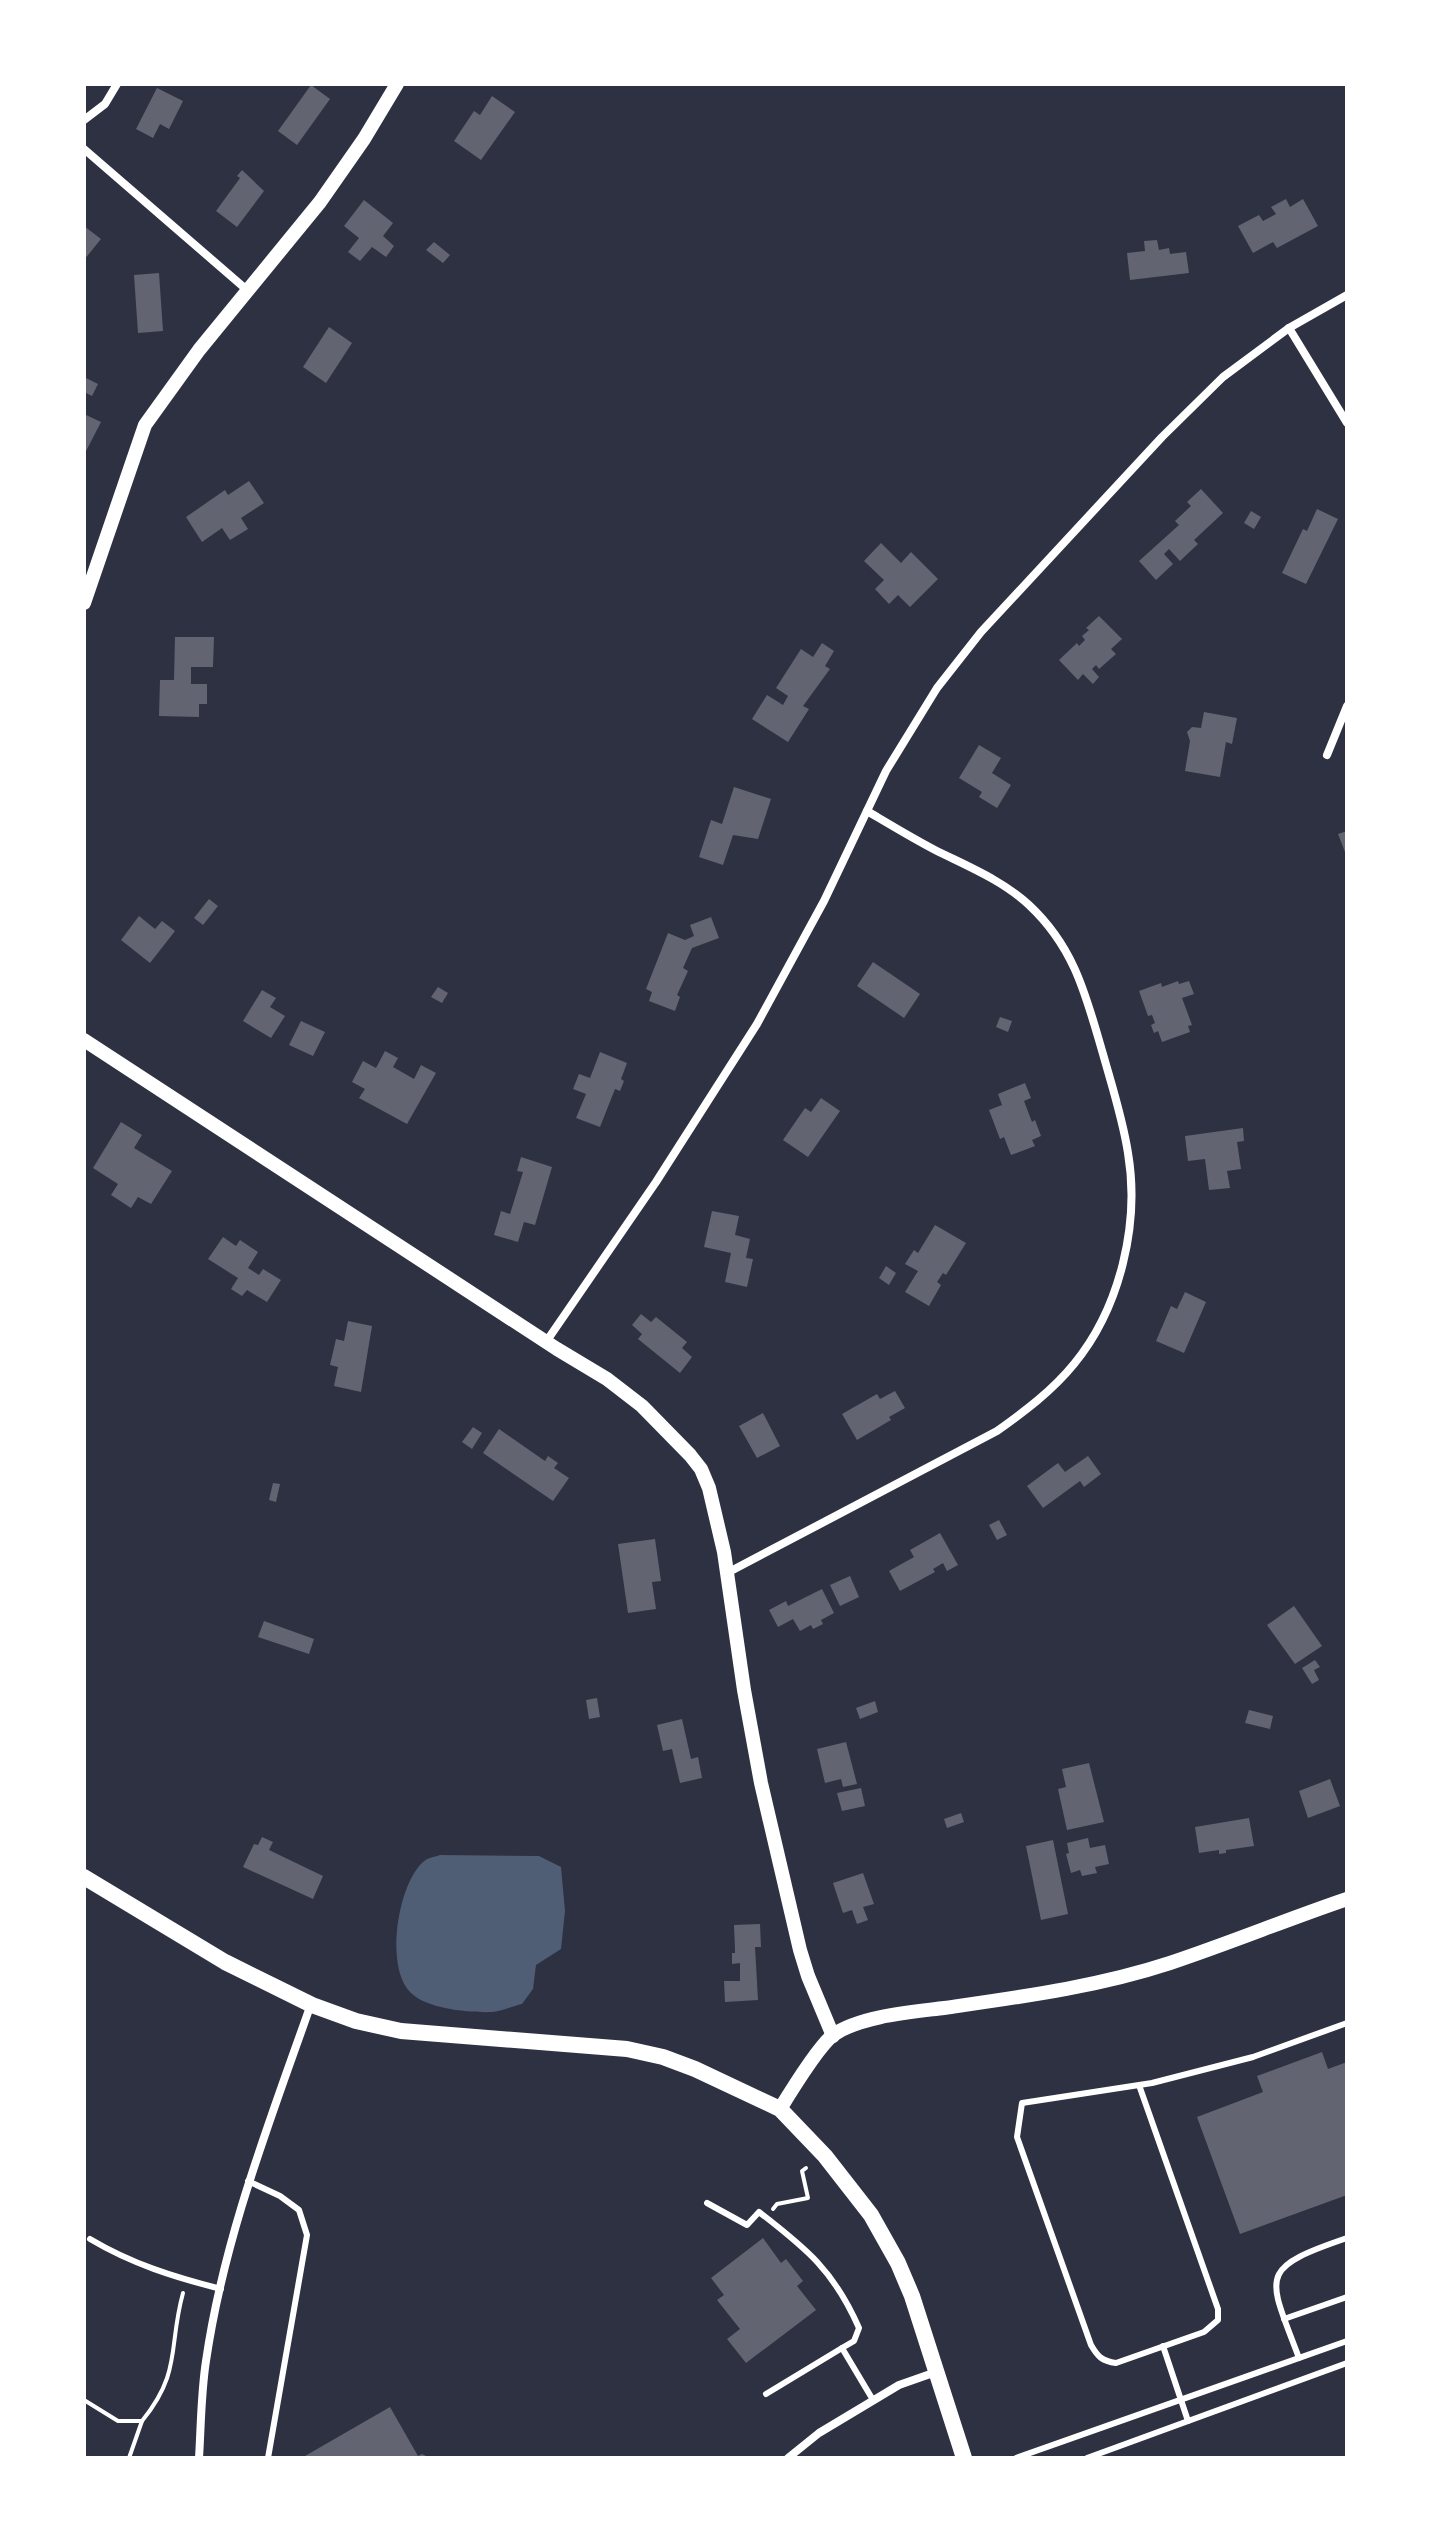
<svg xmlns="http://www.w3.org/2000/svg" width="1431" height="2542" viewBox="0 0 1431 2542" font-family="Karla,sans-serif">
<style>
.water{fill:#4f5d75}
.building{fill:#626471}
.lines{fill:none;stroke-linecap:round;stroke-linejoin:round}
.path{stroke:#fff;stroke-width:4}
.service{stroke:#fff;stroke-width:6}
.minor{stroke:#fff;stroke-width:8}
.tertiary{stroke:#fff;stroke-width:14}
.secondary{stroke:#fff;stroke-width:16}
</style>
<rect width="100%" height="100%" fill="#2d3142"/>
<path class="water" d="M440,1855l99,1 22,11 4,44 -4,38 -25,16 -3,24 -11,15c-9,2 -20,7 -29,8 -23,1 -66,-3 -82,-19 -27,-25 -13,-109 12,-131 4,-4 11,-5 17,-7z"/>
<g class="building">
<path d="M311,85l19,14 -33,46 -19,-14z"/>
<path d="M157,88l26,13 -14,28 -9,-5 -7,14 -17,-9z"/>
<path d="M492,96l23,16 -34,48 -27,-19 20,-30 6,4z"/>
<path d="M242,170l22,21 -27,36 -21,-16 24,-33 -3,-2z"/>
<path d="M1286,199l4,8 13,-8 15,27 -41,22 -4,-6 -20,11 -15,-27 21,-11 4,6 13,-7 -5,-7z"/>
<path d="M364,200l29,23 -10,13 11,10 -8,11 -14,-10 -12,14 -12,-9 11,-14 -15,-12z"/>
<path d="M84,226l17,13 -17,21z"/>
<path d="M1157,240l2,10 10,-2 1,6 16,-2 3,21 -59,7 -3,-27 18,-2 -1,-10z"/>
<path d="M434,242l16,13 -7,8 -17,-13z"/>
<path d="M159,273l4,58 -25,2 -4,-58z"/>
<path d="M329,327l23,16 -26,40 -23,-16z"/>
<path d="M84,377l14,7 -6,12 -8,-4z"/>
<path d="M84,414l17,8 -17,33z"/>
<path d="M249,481l15,22 -23,15 7,11 -18,11 -8,-12 -20,14 -16,-25 39,-27 3,5z"/>
<path d="M1201,489l22,24 -29,27 4,4 -18,17 -11,-12 -5,5 9,10 -17,16 -17,-19 40,-36 -4,-4 16,-15 -4,-4z"/>
<path d="M1317,509l21,10 -32,65 -24,-11 21,-44 4,2z"/>
<path d="M1251,511l10,6 -7,12 -10,-6z"/>
<path d="M881,543l20,20 10,-11 27,27 -28,28 -12,-12 -9,9 -14,-15 9,-9 -20,-19z"/>
<path d="M1099,616l23,23 -11,10 5,5 -17,15 -3,-4 -4,4 7,8 -6,7 -10,-10 -5,6 -19,-20 18,-17 2,3 6,-6 -3,-4 7,-6 -3,-2z"/>
<path d="M175,637h39l-1,30h-22v17h16v20h-8v13l-40,-1 1,-36h14z"/>
<path d="M822,643l12,8 -9,15 5,3 -27,37 6,3 -21,33 -36,-23 15,-24 16,10 5,-9 -12,-8 25,-39 12,8z"/>
<path d="M1204,712l33,6 -5,26 -6,-2 -6,35 -35,-6 5,-30 -3,-9 5,-5 9,1z"/>
<path d="M979,745l22,13 -9,15 19,12 -14,23 -18,-11 3,-5 -23,-14z"/>
<path d="M734,787l37,12 -13,40 -25,-4 -10,30 -24,-8 12,-37 11,4z"/>
<path d="M1347,831v26l-9,-23z"/>
<path d="M209,899l9,7 -15,19 -9,-7z"/>
<path d="M139,916l16,13 7,-8 13,10 -25,32 -29,-23z"/>
<path d="M711,917l8,21 -27,10 -9,20 5,3 -11,24 3,2 -5,14 -26,-10 3,-9 -6,-3 22,-56 17,7 9,-4 -4,-11z"/>
<path d="M873,962l47,32 -16,24 -47,-32z"/>
<path d="M1178,981l1,3 10,-3 5,13 -12,4 10,27 -4,1 2,6 -28,10 -4,-11 -4,2 -3,-8 4,-2 -3,-8 -4,1 -9,-25 22,-8 1,4z"/>
<path d="M438,987l10,6 -6,10 -11,-6z"/>
<path d="M262,990l14,8 -6,9 15,9 -14,22 -28,-17z"/>
<path d="M1000,1017l12,4 -4,11 -12,-5z"/>
<path d="M301,1021l24,11 -12,24 -24,-11z"/>
<path d="M385,1051l13,7 -5,9 21,12 7,-14 15,8 -29,51 -48,-26 6,-9 -13,-7 11,-21 13,7z"/>
<path d="M600,1052l27,11 -6,16 3,2 -4,10 -5,-2 -15,38 -24,-9 10,-24 -13,-5 6,-15 11,4z"/>
<path d="M1025,1083l6,15 -7,3 8,21 3,-2 6,16 -9,4 3,6 -24,9 -7,-18 -4,2 -11,-29 13,-5 -4,-11z"/>
<path d="M821,1098l19,13 -32,46 -25,-17 22,-32 6,4z"/>
<path d="M121,1122l21,13 -8,13 38,23 -21,33 -13,-7 -7,11 -20,-13 7,-11 -25,-16z"/>
<path d="M1243,1128l1,13 -7,1 4,27 -14,2 3,17 -21,2 -4,-31 -17,2 -3,-25z"/>
<path d="M521,1157l31,10 -17,58 -11,-3 -6,20 -24,-7 7,-24 9,3 13,-42 -6,-1z"/>
<path d="M712,1211l27,5 -4,19 15,4 -4,19 7,1 -6,28 -22,-5 6,-29 -27,-6z"/>
<path d="M935,1225l31,18 -20,32 -3,-2 -6,9 4,3 -12,21 -24,-14 13,-21 -13,-7 9,-14 4,3z"/>
<path d="M223,1237l13,9 4,-6 18,12 -10,16 11,7 4,-6 18,11 -14,22 -20,-12 -5,6 -11,-7 7,-11 -30,-19z"/>
<path d="M886,1266l10,7 -7,12 -10,-7z"/>
<path d="M1185,1292l21,10 -22,51 -28,-12 15,-35 6,3z"/>
<path d="M641,1314l10,8 5,-5 31,25 -5,6 10,9 -12,16 -42,-34 4,-5 -10,-9z"/>
<path d="M348,1321l24,5 -11,66 -27,-6 4,-19 -8,-2 6,-26 8,2z"/>
<path d="M895,1391l10,17 -16,9 2,3 -34,20 -15,-26 35,-20 3,5z"/>
<path d="M763,1413l17,33 -23,12 -18,-32z"/>
<path d="M473,1427l9,6 -10,16 -10,-7z"/>
<path d="M499,1429l46,32 3,-5 10,7 -4,5 15,10 -16,23 -70,-48z"/>
<path d="M1088,1456l13,18 -17,13 -4,-6 -37,27 -16,-22 31,-23 7,9z"/>
<path d="M273,1483l7,1 -4,18 -7,-2z"/>
<path d="M999,1520l8,15 -10,5 -8,-15z"/>
<path d="M940,1533l18,32 -11,6 -4,-8 -10,6 2,3 -35,19 -11,-20 25,-14 -4,-7z"/>
<path d="M655,1539l6,42 -9,1 4,27 -28,4 -10,-69z"/>
<path d="M850,1576l9,21 -19,9 -10,-21z"/>
<path d="M822,1589l12,24 -13,7 2,4 -10,5 -2,-4 -11,6 -7,-12 -15,8 -9,-17 17,-9 2,5z"/>
<path d="M1294,1606l28,40 -27,18 -28,-39z"/>
<path d="M264,1621l50,18 -5,15 -51,-17z"/>
<path d="M1315,1660l5,7 -6,3 5,10 -7,4 -10,-16z"/>
<path d="M597,1698l3,19 -11,2 -3,-19z"/>
<path d="M875,1701l3,11 -18,7 -4,-11z"/>
<path d="M1249,1710l24,6 -3,13 -25,-6z"/>
<path d="M682,1719l9,40 7,-2 4,21 -22,5 -8,-34 -9,2 -6,-26z"/>
<path d="M846,1742l11,42 -14,3 -2,-8 -16,4 -8,-34z"/>
<path d="M1089,1763l15,59 -37,8 -9,-41 8,-2 -4,-18z"/>
<path d="M1330,1779l10,27 -32,12 -9,-27z"/>
<path d="M861,1788l4,18 -23,5 -5,-18z"/>
<path d="M961,1813l3,9 -17,6 -3,-9z"/>
<path d="M1249,1818l5,28 -28,4v3l-7,1v-4l-20,3 -4,-26z"/>
<path d="M262,1837l11,5 -4,8 54,26 -10,23 -70,-32 11,-23 4,1z"/>
<path d="M1088,1838l2,10 15,-3 4,19 -14,3 2,6 -15,3 -2,-6 -9,3 -5,-19 3,-1 -2,-10z"/>
<path d="M1053,1840l15,74 -27,6 -15,-74z"/>
<path d="M863,1873l11,31 -11,3 5,13 -11,4 -5,-14 -9,3 -10,-30z"/>
<path d="M760,1924l1,23h-6l3,53 -33,2 -1,-21h16v-18l-8,1v-11h3v-4l-1,-24z"/>
<path d="M1322,2052l6,17 19,-7v133l-107,39 -43,-117 66,-25 -6,-16z"/>
<path d="M763,2238l18,25 5,-4 17,22 -6,5 19,24 -70,53 -19,-24 13,-10 -23,-29 7,-5 -13,-17z"/>
<path d="M390,2407l28,49 4,-2 8,4h-124l-1,-2z"/>
</g>
<g class="lines">
<g class="path">
<path d="M773,2209l4,-5 31,-6 -6,-27 4,-3"/>
<path d="M84,2400l34,21h24l-13,37"/>
<path d="M142,2421c40,-49 26,-74 41,-128"/>
</g>
<g class="service">
<path d="M1139,2085l79,224v11l-14,12 -88,31c-14,-2 -18,-6 -25,-18l-74,-208 5,-34 130,-20 101,-26 94,-34"/>
<path d="M248,2181l32,15 19,14 8,25 -39,223"/>
<path d="M707,2203l40,22 12,-13c48,37 75,59 100,116l-5,13 -12,7 31,52"/>
<path d="M90,2239c42,25 84,38 131,50"/>
<path d="M1284,2319l63,-22"/>
<path d="M1163,2346l25,75"/>
<path d="M1299,2358c-31,-83 -43,-89 48,-120"/>
<path d="M766,2394l76,-46"/>
<path d="M1016,2458l331,-117"/>
<path d="M1087,2458l260,-95"/>
</g>
<g class="minor">
<path d="M84,120l21,-16 12,-20"/>
<path d="M84,149l163,141"/>
<path d="M1289,328l58,95"/>
<path d="M1327,755l20,-49"/>
<path d="M546,1342l110,-160 101,-158 67,-123 62,-130 51,-83 44,-56 181,-195 61,-60 66,-49 58,-33"/>
<path d="M727,1573l270,-142c28,-20 55,-40 77,-67 46,-56 66,-140 54,-211 -5,-33 -16,-67 -25,-99 -17,-58 -28,-106 -74,-149 -27,-25 -62,-39 -94,-55 -23,-12 -46,-26 -68,-39"/>
<path d="M199,2458c2,-32 2,-65 7,-97 18,-124 64,-240 105,-357"/>
<path d="M788,2458l31,-25 80,-48 37,-13"/>
</g>
<g class="tertiary">
<path d="M84,603l61,-178 54,-75 121,-148 44,-63 33,-55"/>
<path d="M84,1040l473,309 50,30 35,27 48,49 11,14 8,19 15,64 20,138 17,93 39,167 8,26 25,60"/>
<path d="M780,2109c11,-18 38,-62 53,-74 27,-19 79,-23 111,-27 76,-11 153,-21 226,-45 60,-20 118,-44 177,-64"/>
</g>
<path class="secondary" d="M84,1877l141,85 87,43 44,16 45,10 226,18 36,8 32,12 85,40 45,47 46,59 27,48 14,33 52,162"/>
</g>
<rect width="1431" height="2542" fill="none" stroke="#ffffff" stroke-width="172"/>
</svg>
